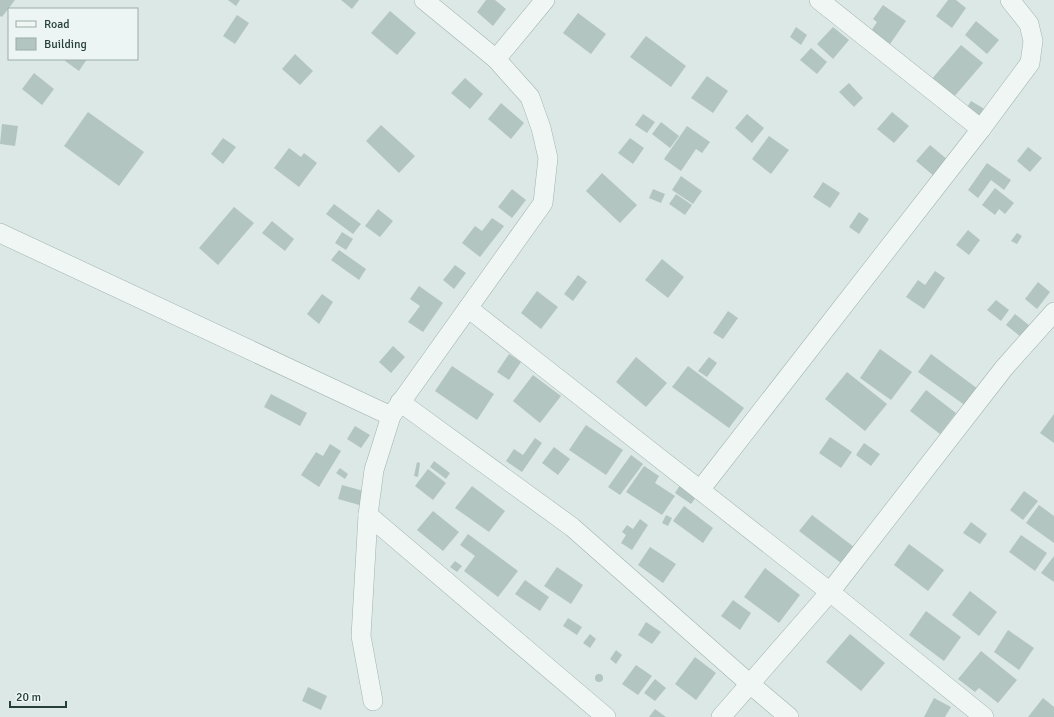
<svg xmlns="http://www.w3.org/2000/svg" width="1054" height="717" viewBox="0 0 1054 717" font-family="Signika,sans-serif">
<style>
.building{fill:#b3c5c1}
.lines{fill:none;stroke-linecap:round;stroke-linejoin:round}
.street-casing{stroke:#a1b2ae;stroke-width:20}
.street{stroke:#eff6f4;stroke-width:19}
</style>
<rect width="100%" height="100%" fill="#dce8e5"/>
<g class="building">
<path d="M0,0h15l-13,17 -2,-1z"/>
<path d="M228,0h12l-4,6z"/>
<path d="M341,0h18l-7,9z"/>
<path d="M486,0h9l11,9 -13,17 -16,-14z"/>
<path d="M948,0h8l10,8 -14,20 -16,-12z"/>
<path d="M883,5l23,16 -16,23 -19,-13 6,-9 -4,-3z"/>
<path d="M390,11l26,22 -19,22 -26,-22z"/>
<path d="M578,13l28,21 -15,20 -28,-21z"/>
<path d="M237,15l12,8 -14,21 -12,-8z"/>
<path d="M976,21l23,19 -12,14 -22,-19z"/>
<path d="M796,27l11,8 -6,10 -11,-8z"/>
<path d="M833,27l16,13 -16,19 -16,-15z"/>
<path d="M646,36l40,30 -15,21 -41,-30z"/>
<path d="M961,45l22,18 -30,35 -22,-18z"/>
<path d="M811,48l16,14 -10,12 -17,-14z"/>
<path d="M295,54l18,17 -13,14 -18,-16z"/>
<path d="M67,59h20l-8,12 -14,-10z"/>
<path d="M34,73l20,16 -12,16 -20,-16z"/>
<path d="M707,76l21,15 -15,22 -22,-15z"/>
<path d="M465,78l18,16 -13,15 -19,-16z"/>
<path d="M849,83l14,15 -9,9 -15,-15z"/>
<path d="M971,101l17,10 -5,8 -17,-10z"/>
<path d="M501,103l23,20 -13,16 -23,-20z"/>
<path d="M88,112l56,40 -25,34 -55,-40z"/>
<path d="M892,112l17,14 -15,17 -17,-14z"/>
<path d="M643,114l12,8 -8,11 -12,-8z"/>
<path d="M747,114l17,14 -12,15 -17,-15z"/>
<path d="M661,122l18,14 -9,12 -18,-14z"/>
<path d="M2,124l16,2 -3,20 -15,-2z"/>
<path d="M381,125l34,31 -16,17 -33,-32z"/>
<path d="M687,126l23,16 -8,11 -6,-4 -15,22 -17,-12z"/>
<path d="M769,136l20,14 -18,24 -19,-15z"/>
<path d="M223,138l13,9 -13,17 -12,-10z"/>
<path d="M630,138l14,10 -11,16 -15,-11z"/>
<path d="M930,145l18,15 -14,16 -18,-15z"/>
<path d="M1028,147l14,11 -12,14 -13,-11z"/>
<path d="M289,148l12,9 3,-4 13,10 -18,24 -25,-19z"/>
<path d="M987,163l24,17 -7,10 -13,-10 -13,18 -10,-8z"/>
<path d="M602,173l35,32 -17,18 -34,-32z"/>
<path d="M681,176l21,15 -9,13 -21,-14z"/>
<path d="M823,182l17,11 -10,15 -17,-11z"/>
<path d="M995,188l19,15 -9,11 -6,-5 -4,6 -13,-10z"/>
<path d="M512,189l14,11 -14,18 -14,-11z"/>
<path d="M653,189l12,5 -4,9 -12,-5z"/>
<path d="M676,194l16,11 -7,10 -16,-11z"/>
<path d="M334,204l27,20 -8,10 -27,-20z"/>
<path d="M234,207l20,16 -36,42 -19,-17z"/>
<path d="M378,209l15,12 -13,16 -15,-11z"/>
<path d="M859,212l10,7 -10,15 -10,-7z"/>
<path d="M492,218l12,8 -24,31 -18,-14 13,-17 7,5z"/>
<path d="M272,221l22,18 -9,12 -23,-18z"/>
<path d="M968,230l12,10 -11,15 -13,-10z"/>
<path d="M342,232l11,7 -7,11 -11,-7z"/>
<path d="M1017,233l5,3 -5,8 -6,-3z"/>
<path d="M339,250l27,19 -7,11 -28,-20z"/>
<path d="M662,259l22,18 -16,21 -23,-18z"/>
<path d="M455,265l11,8 -12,16 -11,-9z"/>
<path d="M935,271l10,7 -21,31 -18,-12 12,-17 7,5z"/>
<path d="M578,275l9,7 -14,19 -9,-7z"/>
<path d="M1038,282l12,10 -13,17 -12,-10z"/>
<path d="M419,286l24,17 -20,29 -15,-10 12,-16 -10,-7z"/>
<path d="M537,291l21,16 -17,22 -20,-16z"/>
<path d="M322,294l11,8 -14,22 -12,-10z"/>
<path d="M996,300l13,10 -8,11 -14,-11z"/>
<path d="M728,311l10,7 -15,21 -10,-6z"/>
<path d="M1015,314l15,12 -9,11 -15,-12z"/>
<path d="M393,346l12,11 -14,16 -12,-11z"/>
<path d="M880,349l32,23 -21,28 -31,-22z"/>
<path d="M509,354l12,8 -12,18 -12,-8z"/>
<path d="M931,354l47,35 -12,17 -48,-34z"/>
<path d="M636,357l31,26 -21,24 -30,-25z"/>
<path d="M709,357l8,6 -10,14 -9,-6z"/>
<path d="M452,366l42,28 -17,26 -42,-29z"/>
<path d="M688,366l56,42 -15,20 -57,-41z"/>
<path d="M847,372l40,32 -22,27 -40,-32z"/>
<path d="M533,375l28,21 -21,27 -27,-22z"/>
<path d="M926,390l30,23 -16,21 -30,-23z"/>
<path d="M271,394l36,19 -7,13 -36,-19z"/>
<path d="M1054,414v29l-14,-10z"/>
<path d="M586,425l37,25 -17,25 -37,-25z"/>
<path d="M355,426l15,9 -9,13 -14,-9z"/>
<path d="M830,437l22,15 -11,16 -22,-15z"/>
<path d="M535,438l7,5 -20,29 -16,-11 8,-12 9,6z"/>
<path d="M864,443l16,11 -9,12 -15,-11z"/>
<path d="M330,444l11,7 -22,36 -18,-12 15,-23 7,4z"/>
<path d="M554,447l16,12 -12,16 -16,-12z"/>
<path d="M631,455l12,9 -23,31 -12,-8z"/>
<path d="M434,461l16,12 -4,6 -16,-12z"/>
<path d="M417,462l3,1 -2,14 -4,-1z"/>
<path d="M644,466l15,10 -4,7 20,13 -13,19 -36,-23z"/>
<path d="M340,468l8,6 -3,5 -9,-6z"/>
<path d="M428,469l18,14 -13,17 -18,-14z"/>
<path d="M342,485l25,7 -4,14 -25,-7z"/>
<path d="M680,485l17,11 -6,8 -16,-11z"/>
<path d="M472,486l33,25 -16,21 -34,-24z"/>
<path d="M1024,491l14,10 -15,19 -13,-10z"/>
<path d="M1039,505l15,11v27l-28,-20z"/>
<path d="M684,506l29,22 -10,15 -30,-22z"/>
<path d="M433,511l26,21 -16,19 -26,-21z"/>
<path d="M666,515l6,3 -4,8 -6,-3z"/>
<path d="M812,515l42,32 -13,16 -42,-32z"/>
<path d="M640,519l8,6 -16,25 -11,-7 5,-8 -4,-3 5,-7 6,4z"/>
<path d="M971,522l16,12 -7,10 -17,-11z"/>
<path d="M468,534l50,37 -20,26 -34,-26 11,-15 -15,-11z"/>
<path d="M1021,535l26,18 -12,18 -26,-19z"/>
<path d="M909,544l35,26 -16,21 -34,-26z"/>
<path d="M650,547l26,17 -13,19 -25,-18z"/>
<path d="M1054,556v26l-13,-9z"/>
<path d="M455,561l7,5 -5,6 -7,-5z"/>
<path d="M557,567l26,18 -12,19 -27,-18z"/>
<path d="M765,568l35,27 -21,28 -35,-26z"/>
<path d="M525,580l24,17 -9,14 -25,-17z"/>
<path d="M970,591l27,21 -18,24 -27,-21z"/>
<path d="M733,600l18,13 -11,17 -19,-14z"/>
<path d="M926,611l35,26 -17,24 -35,-26z"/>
<path d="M568,618l14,9 -5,8 -14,-9z"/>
<path d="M646,622l15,10 -9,12 -14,-9z"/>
<path d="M1008,630l26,18 -15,22 -25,-18z"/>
<path d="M590,634l6,5 -6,9 -7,-5z"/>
<path d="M850,634l35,29 -24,28 -35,-29z"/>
<path d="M616,650l6,5 -6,9 -6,-5z"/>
<path d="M981,651l36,29 -19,23 -19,-15 -4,4 -17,-13z"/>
<path d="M695,657l21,16 -20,27 -21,-16z"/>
<path d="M636,665l16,11 -14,19 -16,-11z"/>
<circle cx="599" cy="678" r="4"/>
<path d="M655,679l11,9 -11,13 -11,-8z"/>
<path d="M308,687l19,9 -6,14 -19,-9z"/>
<path d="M934,698l17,9 -6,10h-21z"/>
<path d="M1043,698l11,9v10h-26z"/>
<path d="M655,709l11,8h-17z"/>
</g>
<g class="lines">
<g class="street-casing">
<g id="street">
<path d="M819,0l162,129"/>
<path d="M496,59l49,-59"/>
<path d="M0,233l391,183"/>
<path d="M468,308l362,284 154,125"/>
<path d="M400,402l172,125 178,157 39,33"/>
<path d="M700,490l281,-361 49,-66 3,-22 -4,-17 -19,-24"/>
<path d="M368,515l238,202"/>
<path d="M373,701l-12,-65 7,-121 6,-45 17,-54 152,-213 5,-45 -7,-30 -11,-31 -34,-38 -72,-59"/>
<path d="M721,717l109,-125 174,-224 50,-56"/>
</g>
</g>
<use href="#street" class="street"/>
</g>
<rect x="8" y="8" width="130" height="52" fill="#ecf5f3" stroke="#9caca9"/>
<rect x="16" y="21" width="20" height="6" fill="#eff6f4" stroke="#9caca9"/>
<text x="44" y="28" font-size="12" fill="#253f39">Road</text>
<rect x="16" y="38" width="20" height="12" fill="#b3c5c1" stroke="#9caca9"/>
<text x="44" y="48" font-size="12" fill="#253f39">Building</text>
<path d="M10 701v6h56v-6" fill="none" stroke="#253f39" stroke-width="2"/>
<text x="16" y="701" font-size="12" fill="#253f39" stroke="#ecf5f3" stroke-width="3" paint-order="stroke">20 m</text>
</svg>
